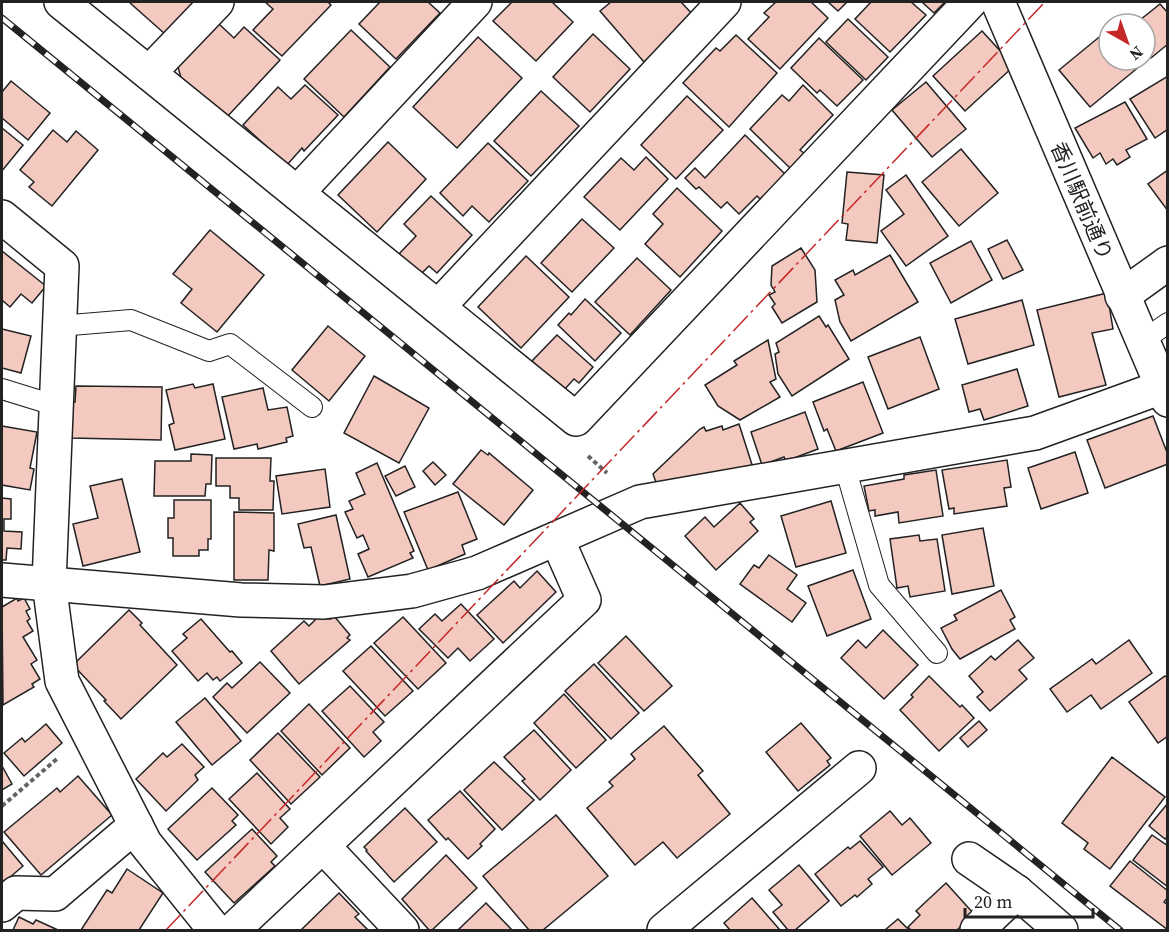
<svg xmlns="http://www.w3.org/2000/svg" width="1169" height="932" viewBox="0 0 1169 932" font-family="'Source Serif 4','Noto Sans JP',serif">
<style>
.building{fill:#f3c9c0;stroke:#222;stroke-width:1.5}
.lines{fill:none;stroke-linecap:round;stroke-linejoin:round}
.lane-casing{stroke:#222;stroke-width:22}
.street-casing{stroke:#222;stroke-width:36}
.secondary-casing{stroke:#222;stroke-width:36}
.path{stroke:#646464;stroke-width:4;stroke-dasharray:4.5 3;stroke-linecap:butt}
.lane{stroke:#fff;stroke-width:20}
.street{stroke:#fff;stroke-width:33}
.secondary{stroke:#fff;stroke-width:33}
.rail-casing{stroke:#222;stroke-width:7}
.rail{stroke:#fff;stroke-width:4.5;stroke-dasharray:14;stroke-linecap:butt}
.power{stroke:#c62828;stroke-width:1.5;stroke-dasharray:21 4.5 3 4.5;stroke-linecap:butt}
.labels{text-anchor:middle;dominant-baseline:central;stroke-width:4.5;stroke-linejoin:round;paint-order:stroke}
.street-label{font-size:21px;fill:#222;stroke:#fff}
</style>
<rect width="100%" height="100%" fill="#fff"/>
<g class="building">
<path d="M129,2h66l-30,32z"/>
<path d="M265,2h63l3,3 -49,51 -29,-26 20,-21z"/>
<path d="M380,2h48l12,11 -44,46 -37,-35z"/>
<path d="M512,2h40l21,20 -37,39 -43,-40z"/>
<path d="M611,2h70l14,15 -51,45 -44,-51z"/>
<path d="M776,2h35l17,16 -48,51 -32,-30 21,-22 -5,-4z"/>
<path d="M828,2h19l-9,9z"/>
<path d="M871,2h40l15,13 -36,37 -35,-33z"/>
<path d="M922,2h23l-11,11z"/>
<path d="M1160,4l8,9v31l-17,14 -6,-8v-26h-10z"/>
<path d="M848,19l40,38 -22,23 -40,-38z"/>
<path d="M219,24l15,14 10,-11 36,33 -54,58 -45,-40 -3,-11z"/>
<path d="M1109,29v31h26l5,6 -50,41 -31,-37z"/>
<path d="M351,30l39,37 -46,50 -40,-38z"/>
<path d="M982,31l32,35 -49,45 -32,-35z"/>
<path d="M593,34l37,35 -40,43 -37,-35z"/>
<path d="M736,35l41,38 -48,54 -46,-44 33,-35 4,3z"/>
<path d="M478,37l44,41 -65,70 -44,-41z"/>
<path d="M819,38l44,42 -26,26 -17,-16 -3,3 -26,-25z"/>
<path d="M1168,76v53l-13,9 -25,-39z"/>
<path d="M11,81l39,32 -22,27 -26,-22v-26z"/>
<path d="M926,82l40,47 -34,28 -40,-47z"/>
<path d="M305,85l33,30 -34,36 -2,-3 -15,17 -44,-40 35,-38 13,12z"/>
<path d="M803,85l30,30 -33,35 5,4 -14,15 -41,-40 32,-34 7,6z"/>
<path d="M541,91l38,35 -48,50 -37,-35z"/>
<path d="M687,96l36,34 -47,49 -35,-34z"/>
<path d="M1125,102l22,37 -21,11 4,7 -13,8 -4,-6 -7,5 -6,-11 -7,5 -18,-30z"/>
<path d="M2,128l21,17 -21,26z"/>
<path d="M53,130l14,12 9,-11 22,19 -46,56 -23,-19 5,-5 -14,-12z"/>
<path d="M745,135l40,39 -24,26 -4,-4 -18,18 -12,-12 -6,6 -22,-21 -3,2 -11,-11 10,-10 10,10z"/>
<path d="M388,142l38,37 -49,53 -39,-37z"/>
<path d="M488,143l40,38 -39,41 -17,-16 -9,10 -23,-23z"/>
<path d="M961,149l37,44 -39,33 -37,-44z"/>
<path d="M646,157l22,22 -48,51 -36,-33 37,-39 13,12z"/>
<path d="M1168,170v41l-20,-27z"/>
<path d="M847,172l37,3 -7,68 -31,-3 2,-16 -6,-1z"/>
<path d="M906,175l42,61 -42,30 -25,-35 23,-17 -18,-24z"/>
<path d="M677,188l45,43 -42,46 -35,-33 18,-20 -10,-10z"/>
<path d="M431,196l41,39 -35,38 -8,-7 -8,8 -22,-20 17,-18 -12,-12z"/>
<path d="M582,219l32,29 -42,44 -31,-29z"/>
<path d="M210,230l54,45 -47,57 -36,-29 11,-14 -19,-15z"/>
<path d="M1007,240l16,30 -20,9 -15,-30z"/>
<path d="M971,241l21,39 -41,23 -21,-40z"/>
<path d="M801,248l14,22 2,32 -35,21 -10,-16 3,-3 -6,-9 6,-3 -4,-7 1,-19z"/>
<path d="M2,251l44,35 -14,17 -11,-9 -11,13 -7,-6 -1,2z"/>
<path d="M890,255l28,47 -67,39 -11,-19 -5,-22 9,-5 -9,-15 18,-10 2,5z"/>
<path d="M526,256l43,41 -48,51 -43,-41z"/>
<path d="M637,258l34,32 -41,45 -35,-33z"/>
<path d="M1107,293l6,36 -21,4 14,52 -47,12 -22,-87z"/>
<path d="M585,299l36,34 -26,28 -37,-36 11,-12 2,2z"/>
<path d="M1022,300l12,45 -66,19 -13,-45z"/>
<path d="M819,316l7,11 2,-2 21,34 -57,37 -14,-22 -3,-20 4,-2 -3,-9z"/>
<path d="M328,326l37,30 -36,45 -37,-31z"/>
<path d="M2,329l29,7 -10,37 -19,-5z"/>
<path d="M557,335l36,32 -14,16 -5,-4 -10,11 -32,-29z"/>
<path d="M920,337l19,52 -51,20 -20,-52z"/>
<path d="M768,340l8,39 -6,3 10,15 -40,23 -22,-14 -13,-21 32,-20 -3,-4z"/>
<path d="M1017,369l11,37 -44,14 -4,-11 -11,3 -7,-27z"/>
<path d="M374,376l55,32 -30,55 -55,-30z"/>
<path d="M863,382l20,51 -47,18 -9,-22 -3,2 -11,-29z"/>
<path d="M193,384l2,4 18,-4 12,55 -50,11 -6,-25 5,-2 -8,-33z"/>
<path d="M76,386l86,1 -1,53 -91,-2 1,-36h4z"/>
<path d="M263,388l5,22 19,-3 6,29 -7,2 1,4 -29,7 -1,-5 -23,5 -12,-52z"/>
<path d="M805,412l13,37 -32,12 -2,-4 -22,8 -11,-33z"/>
<path d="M1153,416l15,39v9l-63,24 -18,-48z"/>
<path d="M739,424l15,47 -96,17 -5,-14 47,-45 4,-2 2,4 16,-5 1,4z"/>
<path d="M2,426l35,6 -7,36 4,1 -4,21 -28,-5z"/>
<path d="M481,450l7,5 1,-2 44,37 -29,35 -51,-41z"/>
<path d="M1075,452l13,41 -47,16 -13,-41z"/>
<path d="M191,454l21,1 -1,29h-5l-1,12h-51l1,-35h36z"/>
<path d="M216,458h55l-1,23h4l-1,29h-34v-12h-9v-12h-14z"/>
<path d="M1007,460l4,27 -7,1 3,18 -53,8v-6l-5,1 -7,-39z"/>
<path d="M433,462l13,13 -11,10 -12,-14z"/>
<path d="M377,463l37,88 -4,2 3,5 -45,19 -10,-23 11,-5 -6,-14 -6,3 -12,-26 8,-3 -4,-8 16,-7 -9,-21z"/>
<path d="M405,466l10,21 -19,9 -11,-20z"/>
<path d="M325,469l5,38 -48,7 -6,-38z"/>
<path d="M936,470l7,46 -44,7 -1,-11 -23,4v-6l-6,1 -5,-25 40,-7v-4z"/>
<path d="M122,479l18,73 -57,14 -10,-42 25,-6 -8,-32z"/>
<path d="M458,492l19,47 -15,6 3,9 -37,16 -24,-58z"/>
<path d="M2,498l9,1v20h-7v12l18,1 -1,17 -14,-1 -1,12h-4z"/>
<path d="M174,500h37v39h-3v11h-9v6h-26v-18h-5v-20h6z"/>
<path d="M831,501l15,52 -50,14 -15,-51z"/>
<path d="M740,503l14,16 -4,3 8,9 -42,39 -31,-34 20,-19 9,10z"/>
<path d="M234,512l40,1v38l-5,-1 -1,30h-34z"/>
<path d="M336,515l14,64 -30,7 -9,-39 -7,1 -6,-24z"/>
<path d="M983,528l11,58 -42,8 -10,-59z"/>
<path d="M919,535l1,6 17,-2 8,52 -35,6 -2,-11 -11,2 -7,-49z"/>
<path d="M769,555l28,20 -10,14 19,14 -14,19 -52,-38 14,-19 5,3z"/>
<path d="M853,570l18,49 -44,17 -19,-50z"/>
<path d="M537,571l19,21 -53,51 -26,-28 37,-34 6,7z"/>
<path d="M1001,590l14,27 -5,3 5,9 -55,30 -8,-10 -11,-21 16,-8 -3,-5z"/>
<path d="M17,598l1,3 6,-3 6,11 -4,2 4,8 -3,2 6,10 -10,6 14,23 -6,4 9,15 -8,5 2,3 -31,18 -1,-98z"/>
<path d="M461,604l33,35 -24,22 -12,-13 -10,10 -29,-29 16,-15 7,7z"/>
<path d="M129,610l13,13 -2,2 37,40 -56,54 -17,-18 2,-1 -33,-35z"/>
<path d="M334,616l16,19 -3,3 3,2 -51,44 -28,-33 33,-30 5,5 8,-8 14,1z"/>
<path d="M403,617l43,46 -28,26 -44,-46z"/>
<path d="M201,619l29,33 2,-1 10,12 -22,18 -3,-4 -4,3 -6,-7 -9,8 -26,-30 15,-13 -4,-4z"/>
<path d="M883,630l35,35 -34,34 -43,-41 17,-18 8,8z"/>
<path d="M626,636l46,50 -28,25 -46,-48z"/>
<path d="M1018,640l16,18 -15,12 8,9 -37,32 -13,-14 6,-5 -14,-16 22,-20 4,4z"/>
<path d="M1129,640l23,33 -51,36 -10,-14 -24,17 -17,-23 42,-30 4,5z"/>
<path d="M371,646l42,45 -28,25 -42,-45z"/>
<path d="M260,662l30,31 -43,40 -34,-36 14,-14 5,5z"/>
<path d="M594,664l45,49 -28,26 -46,-48z"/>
<path d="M929,676l31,31 2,-2 12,13 -35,33 -39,-41 13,-13 -2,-2z"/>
<path d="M1165,676l3,2v58l-10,7 -29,-41z"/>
<path d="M350,686l34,36 -11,10 8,9 -17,16 -42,-46z"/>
<path d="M564,694l42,46 -30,28 -42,-45z"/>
<path d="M205,698l36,43 -29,24 -36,-43z"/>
<path d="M309,704l41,44 -28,27 -41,-44z"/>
<path d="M979,721l8,9 -19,17 -8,-9z"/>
<path d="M801,723l30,35 -4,3 3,4 -32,26 -32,-39z"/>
<path d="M46,724l16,19 -38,33 -20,-23 18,-15 3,4z"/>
<path d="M664,726l39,45 -5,4 32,39 -53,44 -14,-16 -28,23 -48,-57 26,-22 -4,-4 26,-23 -4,-5z"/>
<path d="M534,730l37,40 -31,30 -18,-19 3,-2 -21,-22z"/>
<path d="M278,733l42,44 -29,27 -41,-44z"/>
<path d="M182,744l22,23 -9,8 3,5 -32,31 -30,-32 27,-26 4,4z"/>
<path d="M1112,757l53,40 -55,72 -26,-20 4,-6 -26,-20z"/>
<path d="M494,762l40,38 -32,30 -38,-40z"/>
<path d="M2,766l10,18 -10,6z"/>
<path d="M257,773l33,36 -10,9 8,9 -17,17 -42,-45z"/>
<path d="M78,776l34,39 -71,60 -37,-43 53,-44 3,4z"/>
<path d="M212,788l26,27 -6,6 4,4 -39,35 -29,-31z"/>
<path d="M460,791l35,38 -15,15 2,2 -14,13 -20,-21 -2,2 -18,-20z"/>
<path d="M1168,803v33l-3,3 -16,-13z"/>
<path d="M405,808l32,34 -43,40 -28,-31 1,-1 -3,-3z"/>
<path d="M890,811l12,14 8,-7 21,25 -39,32 -32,-39z"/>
<path d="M556,815l52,61 -65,54h-14l-46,-54z"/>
<path d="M252,829l25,27 -6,6 4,4 -41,37 -29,-31z"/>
<path d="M1152,835l16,11v41l-35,-27z"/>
<path d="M2,841l21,25 -21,18z"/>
<path d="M860,841l23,26 -15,12 4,5 -15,13 -2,-2 -14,11 -26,-32 33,-27 2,2z"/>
<path d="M446,855l31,33 -45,42h-3l-27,-31z"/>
<path d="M1130,861l38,30v6l-4,5 4,3v25l-58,-44z"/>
<path d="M799,865l30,36 -34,29h-7l-15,-18 9,-7 -13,-15z"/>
<path d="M127,869l36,24 -24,37h-58l26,-40 5,3z"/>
<path d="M946,883l28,31 -17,16h-46l-3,-3 12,-12 -4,-4z"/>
<path d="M339,893l20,21 -4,3 13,13h-67z"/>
<path d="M752,898l28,32h-50l-6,-7z"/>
<path d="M486,903l26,27h-54z"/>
<path d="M19,917l14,7 3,-4 22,10h-45z"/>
<path d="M898,919l11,11h-24z"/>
</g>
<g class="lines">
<g class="lane-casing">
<g id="lane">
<path d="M59,326l72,-6 78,31 21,-7 82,63"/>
<path d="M1142,341l26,-18"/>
<path d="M2,389l55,17"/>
<path d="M845,467l34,118 58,68"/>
</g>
</g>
<g class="street-casing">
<g id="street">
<path d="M61,2l515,417 394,-417"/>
<path d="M149,73l68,-71"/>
<path d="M297,193l178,-191"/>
<path d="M2,217l60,49 -13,317 13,98 83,162 70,87"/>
<path d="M1122,296l46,-33"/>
<path d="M438,307l286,-305"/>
<path d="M2,580l239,20 83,2 88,-11 65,-18 163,-71 395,-69 127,-46"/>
<path d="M323,846l79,84"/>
<path d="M969,859l48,33 44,38"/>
<path d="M2,905l14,-12 39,1 81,-69"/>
<path d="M233,930l351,-330 -27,-61"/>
<path d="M664,930l195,-162"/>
<path d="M977,930l40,-38"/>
</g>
</g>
<g class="secondary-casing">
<path id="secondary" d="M998,2l170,398"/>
</g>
<g class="path">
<path d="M588,456l19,17"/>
<path d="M2,806l56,-48"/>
</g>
<use href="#lane" class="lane"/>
<use href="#street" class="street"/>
<use href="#secondary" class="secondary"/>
<g class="rail-casing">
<path id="rail" d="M2,18l1118,912"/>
</g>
<use href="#rail" class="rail"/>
<path class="power" d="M166,930l879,-928"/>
</g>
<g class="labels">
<g class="street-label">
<text transform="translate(1082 201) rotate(67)">香川駅前通り</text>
</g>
</g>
<rect width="1169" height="932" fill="none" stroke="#222222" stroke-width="6"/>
<g transform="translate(1127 42) rotate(140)"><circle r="28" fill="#ffffff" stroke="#a7a7a7" stroke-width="1.5"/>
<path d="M0-4.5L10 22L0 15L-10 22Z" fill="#c62828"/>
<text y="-9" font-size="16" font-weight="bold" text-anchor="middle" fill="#222222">N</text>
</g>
<path d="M965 908v9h128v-9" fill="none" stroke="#222222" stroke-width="3"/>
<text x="974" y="908" font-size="18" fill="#222222" stroke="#ffffff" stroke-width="4.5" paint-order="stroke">20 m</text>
</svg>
